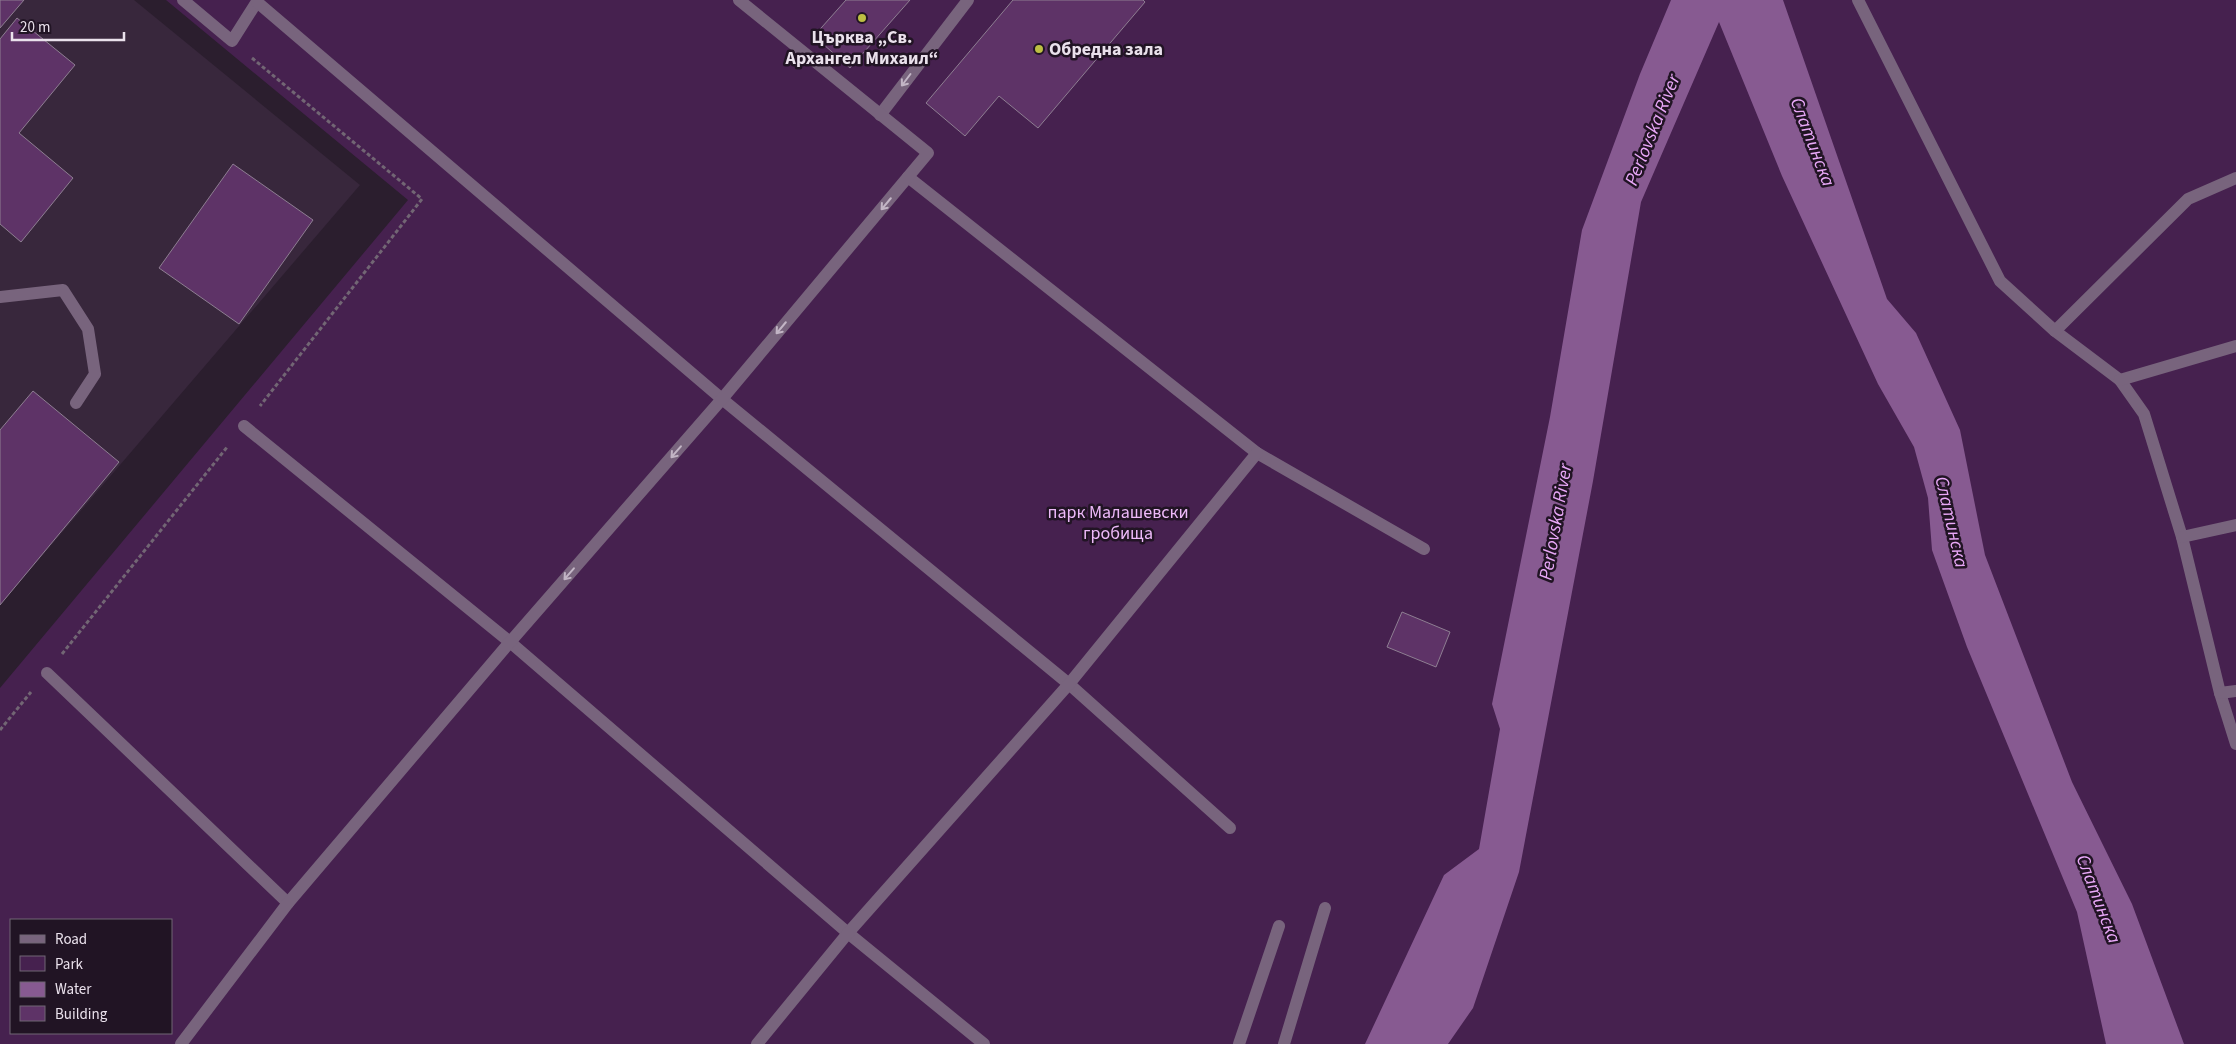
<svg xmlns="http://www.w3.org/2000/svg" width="2236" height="1044" viewBox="0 0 2236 1044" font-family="'Source Sans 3',sans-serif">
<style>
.built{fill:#38273c}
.green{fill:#46214f;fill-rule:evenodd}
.water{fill:#875a91}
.building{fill:#5e3367;stroke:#8e7e92}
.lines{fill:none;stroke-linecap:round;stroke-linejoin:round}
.path{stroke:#726674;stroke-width:3;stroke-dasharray:4 2.5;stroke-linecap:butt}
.minor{stroke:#78647d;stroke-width:12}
.oneway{stroke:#c2b5c5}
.poi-dot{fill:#bdbf43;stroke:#211424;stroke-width:2}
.labels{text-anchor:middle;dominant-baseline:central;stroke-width:5;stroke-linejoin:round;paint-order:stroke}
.poi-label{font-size:18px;font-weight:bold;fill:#eae1ec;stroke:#211424}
.park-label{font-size:18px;fill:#edb9f9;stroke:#211424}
.water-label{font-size:19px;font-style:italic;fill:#e9a8f8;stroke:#211424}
</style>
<rect width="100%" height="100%" fill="#2b1e2e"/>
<path class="built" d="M0,0h134l226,185 -360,420z"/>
<path class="green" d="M166,0h2070v1044h-2236v-356l408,-488zM11,920h160v113h-160z"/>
<path class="water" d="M1671,0h112l104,299 29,34 44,97 25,125 87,227 60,122 52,140h-78l-29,-132 -110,-265 -35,-97 -4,-52 -14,-51 -36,-63 -96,-208 -63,-154 -78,180 -48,279 -74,391 -46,136 -25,36h-83l79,-169 35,-26 21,-120 -8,-25 58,-287 32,-187 58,-156z"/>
<g class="building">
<path d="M0,0h24l-24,28z"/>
<path d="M846,0h64l-60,68 -36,-32z"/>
<path d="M1013,0h130l2,2 -107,126 -39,-32 -34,40 -39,-33z"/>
<path d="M17,18l58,47 -56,68 54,45 -52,64 -21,-18v-185z"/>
<path d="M233,164l80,56 -74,104 -80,-56z"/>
<path d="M33,391l86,71 -119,143v-175z"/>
<path d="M1402,612l48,20 -14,35 -49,-20z"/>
</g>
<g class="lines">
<g class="path">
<path d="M252,58l170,141 -162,207"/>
<path d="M62,654l166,-208"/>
<path d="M0,730l31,-38"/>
</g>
<g class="minor">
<path d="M183,0l49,41 26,-41"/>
<path d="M1858,0l142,281 55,50 65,49 24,34 38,123 38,156 16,51"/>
<path d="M257,2l465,397 347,285 161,144"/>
<path d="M880,115l88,-115"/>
<path d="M908,177l349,276 167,96"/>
<path d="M0,297l63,-7 25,39 7,45 -19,29"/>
<path d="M2055,331l133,-132 48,-21"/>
<path d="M2120,380l116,-34"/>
<path d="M244,426l266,216 338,291 136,111"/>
<path d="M2182,537l54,-12"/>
<path d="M47,673l241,230"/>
<path d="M2220,693l16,-2"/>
<path d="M181,1044l107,-141 222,-261 212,-243 206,-246 -189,-153"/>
<path d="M757,1044l91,-111 221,-249 188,-231"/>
<path d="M1239,1044l40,-118"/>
<path d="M1284,1044l41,-136"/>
</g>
</g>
<defs><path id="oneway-shaft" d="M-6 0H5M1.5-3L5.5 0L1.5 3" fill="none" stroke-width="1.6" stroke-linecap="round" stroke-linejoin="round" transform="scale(1.25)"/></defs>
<g class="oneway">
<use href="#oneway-shaft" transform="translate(906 80) rotate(127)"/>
<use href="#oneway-shaft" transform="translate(886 204) rotate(130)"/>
<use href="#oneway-shaft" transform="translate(781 328) rotate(130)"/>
<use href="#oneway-shaft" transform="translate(676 452) rotate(131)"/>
<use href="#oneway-shaft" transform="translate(569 574) rotate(131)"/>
</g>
<g class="poi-dot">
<circle cx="862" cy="18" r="5"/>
<circle cx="1039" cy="49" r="5"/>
</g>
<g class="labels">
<g class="poi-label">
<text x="862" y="37">Църква „Св.<tspan x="862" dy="21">Архангел Михаил“</tspan></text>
<text x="1049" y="49" text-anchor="start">Обредна зала</text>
</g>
<g class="park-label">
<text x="1118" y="512">парк Малашевски<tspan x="1118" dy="21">гробища</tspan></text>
</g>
<g class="water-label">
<text transform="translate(1653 130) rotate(-68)">Perlovska River</text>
<text transform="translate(1812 142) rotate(69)">Слатинска</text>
<text transform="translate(1556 522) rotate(-80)">Perlovska River</text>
<text transform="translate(1951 522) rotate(77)">Слатинска</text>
<text transform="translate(2098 899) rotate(69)">Слатинска</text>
</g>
</g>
<rect x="10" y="919" width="162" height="115" fill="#211424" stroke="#716674"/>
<rect x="20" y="935" width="25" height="8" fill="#78647d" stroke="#716674"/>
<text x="55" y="944" font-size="15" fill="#eae1ec">Road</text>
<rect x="20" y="956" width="25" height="15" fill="#46214f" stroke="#716674"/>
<text x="55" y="969" font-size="15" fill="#eae1ec">Park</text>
<rect x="20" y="982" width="25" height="15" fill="#875a91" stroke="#716674"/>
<text x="55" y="994" font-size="15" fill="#eae1ec">Water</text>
<rect x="20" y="1006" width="25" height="15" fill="#5e3367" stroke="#716674"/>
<text x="55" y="1019" font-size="15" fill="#eae1ec">Building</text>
<path d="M12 32v8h112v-8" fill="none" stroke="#eae1ec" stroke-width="2.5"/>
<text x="20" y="32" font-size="15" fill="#eae1ec" stroke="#211424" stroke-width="4" paint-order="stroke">20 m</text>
</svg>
